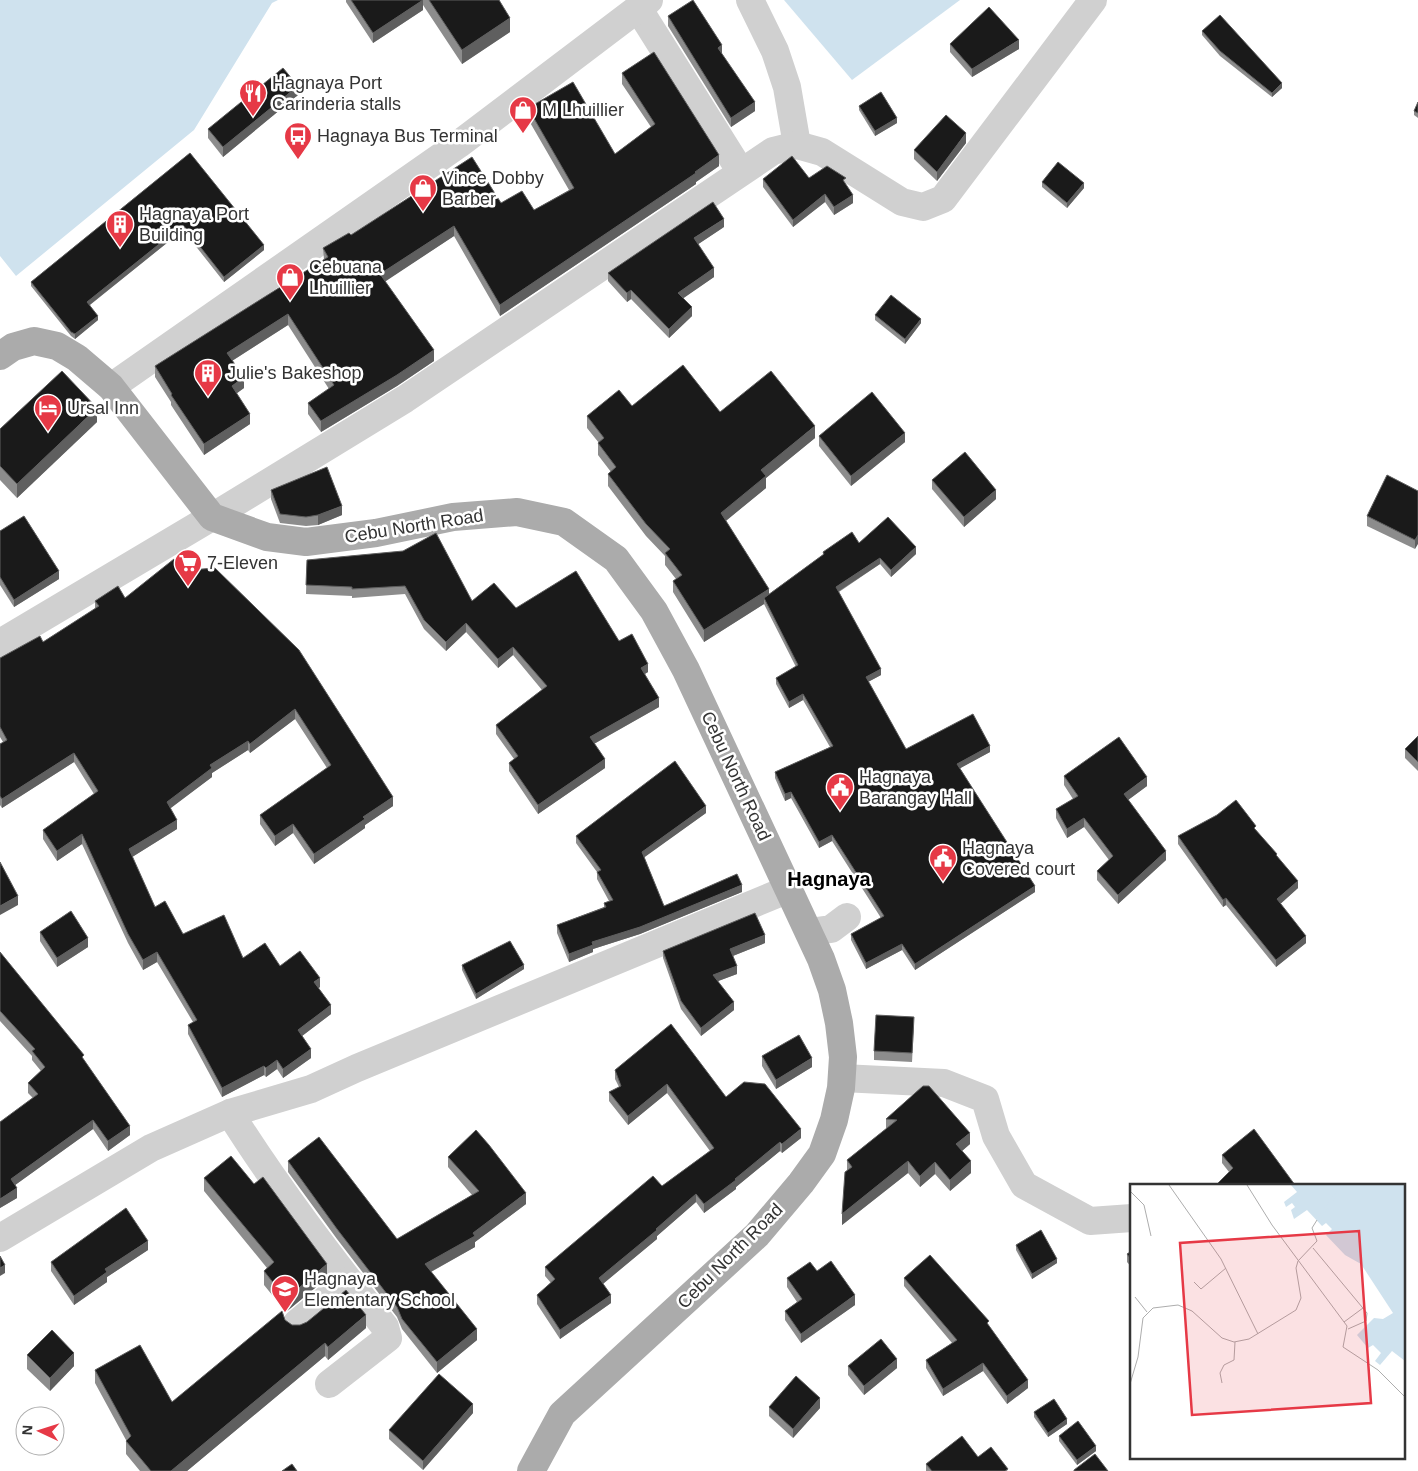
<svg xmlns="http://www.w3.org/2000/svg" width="1418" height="1471" viewBox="0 0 1418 1471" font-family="Helvetica,sans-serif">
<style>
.water{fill:#cfe2ee}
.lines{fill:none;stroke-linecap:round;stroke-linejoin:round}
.minor{stroke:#d0d0d0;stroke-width:28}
.major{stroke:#ababab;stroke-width:28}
.wall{fill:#8c8c8c}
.shaded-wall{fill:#5f5f5f}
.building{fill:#1a1a1a;stroke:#5f5f5f}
.labels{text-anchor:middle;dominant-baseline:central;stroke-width:5;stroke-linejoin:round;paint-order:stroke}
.poi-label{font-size:18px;fill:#333;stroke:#fff;text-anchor:start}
.street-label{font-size:18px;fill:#333;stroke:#fff}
.quarter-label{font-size:20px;font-weight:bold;fill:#000;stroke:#fff}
.inset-river{fill:none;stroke:#cfe2ee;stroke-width:2.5}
.inset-road{fill:none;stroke:#adadad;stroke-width:1}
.view{fill:#e63946;fill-opacity:0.15;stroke:#e63946;stroke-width:2.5}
.inset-edge{fill:none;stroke:#333;stroke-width:2.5}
</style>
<rect width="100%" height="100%" fill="#fff"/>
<g class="water">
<path d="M0,0h278l-6,3 -78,127 -178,146 -16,-20z"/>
<path d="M784,0h176l-108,80z"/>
</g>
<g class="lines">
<g class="minor">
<path d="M750,0l25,51 12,36 10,58"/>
<path d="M638,8l103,164"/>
<path d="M111,387l348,-243 190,-144"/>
<path d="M0,643l212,-126 193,-118 368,-248 24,-6 25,7 80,50 21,5 20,-8 150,-199"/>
<path d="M809,932l22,-3 16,-12"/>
<path d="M842,1078l102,5 41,16 11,37 28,49 66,36 42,-3"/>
<path d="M230,1113c47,75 101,145 155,214l3,11 -59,46"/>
<path d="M0,1238l151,-90 79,-35 81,-24 46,-21 432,-179"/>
<path d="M297,1323l51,-42"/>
</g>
<path class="major" d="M0,356l13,-9 21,-6 23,5 20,12 34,29 101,130 55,20 39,5 70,-9 77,-16 64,-5 47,10 52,37 38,52 32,59 135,289 11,31 7,33 4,34 -2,31 -7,32 -12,34 -21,29 -44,52 -195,179 -31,57"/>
</g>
<g class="wall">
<path d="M346,0h153l11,32 -48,32 -39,-59v5l-50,33 -27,-41z"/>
<path d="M668,16l54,39 33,56 -24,16 -63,-101z"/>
<path d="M1202,31l80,57 -10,9 -52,-41 -18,-21z"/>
<path d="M950,44l69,5 -47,28 -22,-25z"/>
<path d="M622,73l97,93 -23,16v2l-196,132 -46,-80 -69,45 49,80 -37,25 -76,46 -13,-18v-11l21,-14 -41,-64 -56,36 12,27 -8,5 14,31 -46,31 -33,-50v-3l-16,-25v-11l169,-106 -1,-12 28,-13 150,-32 33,7 35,-20 -41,-71v-11l87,46 36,-27 -29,-43z"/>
<path d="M298,95l-75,62 -15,-19v-9z"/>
<path d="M1418,102v16l-4,-3v-4z"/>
<path d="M859,106l38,17 -22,13 -16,-26z"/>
<path d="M966,143l-29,38 -23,-22v-9z"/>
<path d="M190,153l74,97 -40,32 -41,-52 -93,75 8,15 -23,19 -4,-3 -40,-50v-4z"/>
<path d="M809,178l37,7 7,18 -19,12 -9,-13 -32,25 -30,-40v-8z"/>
<path d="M1042,182l42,6 -17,20 -25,-21z"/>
<path d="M724,227l-26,17 16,33 -31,21 9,18 -23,22 -38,-39 -4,3 -19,-21v-8z"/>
<path d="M875,315l46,8 -16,21 -30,-24z"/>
<path d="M632,406l88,6 95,26 -49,40v10l-41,33 44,73 54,-39v-3l36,-9 57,11 -25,23 -11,-13 -41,28 42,83 -13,7 38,67 84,3 -30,16 75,124 -120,78 -13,-20 -36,19 -15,-29v-6l30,-16 -49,-77 -13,7 -28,-50 -6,3 -10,-23v-6l55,-25 -27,-47 -14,8 -13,-24v-6l20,-11 -32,-63 -60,38 -31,-50v-11l3,-2 -11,-14v-9l-19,-20 -38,-50v-12l3,-2 -13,-17v-12h1l-12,-15v-12z"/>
<path d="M97,422l-80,76 -17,-18v-51z"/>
<path d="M819,436l86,6 -54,44 -32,-40z"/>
<path d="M932,480l64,19 -32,28 -32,-38z"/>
<path d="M271,490l71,25 -24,10 -12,1 -26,-3 -9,-24z"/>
<path d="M1418,491l-3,58 -48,-23v-10z"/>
<path d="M0,531l59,48 -45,28 -14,-22z"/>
<path d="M307,560l165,41 44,7 103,33 29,31 -3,2 14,33 -65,37 11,24 -67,46 -29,-43v-8l5,-4 -18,-25v-9l46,-35 -29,-35 -15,13 -32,-36 -20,19 -22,-22 -19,-35 -53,4v-2l-46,-2z"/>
<path d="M177,571l216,235 -28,19v3l-51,36 -21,-31 -18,13 -15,-22v-9l67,-47 -32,-49 -45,34 -2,-3 -36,23v4l-42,31 7,21 -45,28 23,50 28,27 60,24 37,8 40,21 -2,1 13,26 -29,22 9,22 -28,20 -6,-9 -11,8 -2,-2 -42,22 -34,-63v-9l5,-3 -36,-60 -14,8 -15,-27 -46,-99 -25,17 -14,-22v-9l51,-36 -20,-32 -72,46 -2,-3v-61l3,-2 -3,-5v-79l43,-16 52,-33v-8l30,-3z"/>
<path d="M1418,736v35l-13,-13v-9z"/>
<path d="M1064,776l83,10 -19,14 38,60 -48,44 -21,-24v-9l12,-11 -25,-33 -17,11 -11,-20v-9l17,-10 -9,-14z"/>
<path d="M706,813l-62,44 20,49 78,-14 -102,42 -47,15v3l-24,10 -12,-29v-8l47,-18v-4l5,-2 -12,-22v-7l-21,-29v-7z"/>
<path d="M1256,830l21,26 21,32 -18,16 26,39 -30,24 -50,-62 -3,2 -45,-63v-8z"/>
<path d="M40,932l48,15 -31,20 -17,-26z"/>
<path d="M765,943l-32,13 4,18 -19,7 16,29 -33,26 -20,-27 -18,-51v-7z"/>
<path d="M0,952l84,108 46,75 -22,16 -15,-22 -78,56 2,13 -17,10 33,-110 -5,-5v-10l13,-12 -9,-11v-4l-32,-35z"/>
<path d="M462,965l62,4 -48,30 -14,-29z"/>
<path d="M914,1026l-2,36 -38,-2v-9z"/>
<path d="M762,1056l50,11 -36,22 -14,-23z"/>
<path d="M615,1070l111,27 75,41 -19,15 -2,-2 -44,36v2l-32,24 -8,-11 -39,34v3l-54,45 8,19 -51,36 -23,-35v-9l14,-12 -6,-7v-9l117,-81 48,-35 -43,-58 -39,32 -19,-24v-9l10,-5 -4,-8z"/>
<path d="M923,1086l47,58 -8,7 9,22 -21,18 -15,-17 -15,13 -12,-14 -66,52 5,-54v-11l39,-31v-10z"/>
<path d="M1222,1155l73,30 -66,-13 -7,-9z"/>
<path d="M448,1157l78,47 -51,38v5l-44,25 46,68 -40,33 -35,-44 -5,-12 -60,-78 -49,-67v-11l109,78 75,-44 -24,-28z"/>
<path d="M204,1178l123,100 -41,34 -22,-27v-14l3,-3 -63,-77z"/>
<path d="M1016,1245l41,18 -25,16 -16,-29z"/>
<path d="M148,1250l-41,27v5l-33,23 -23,-34v-9z"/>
<path d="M1132,1251v17l-5,-6v-8z"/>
<path d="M817,1271l38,34 -54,38 -16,-23v-9l12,-9 -10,-15v-9z"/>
<path d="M904,1278l85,48 39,62 -21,16 -24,-33 -40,25 -17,-28v-8l26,-17 -48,-57z"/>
<path d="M285,1320l7,5 74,3 -38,32 -3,-4 -138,115h-47l-14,-17v-14l-31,-57v-13l77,32z"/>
<path d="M27,1355l47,11 -24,25 -23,-22z"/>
<path d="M848,1366l49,2 -33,27 -16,-20z"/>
<path d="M769,1407l51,1 -27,30 -24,-22z"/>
<path d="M1034,1412l33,12 -19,13 -14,-20z"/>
<path d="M473,1413l-50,57 -34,-31v-9z"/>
<path d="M1059,1436l37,15 -19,14 -18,-24z"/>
<path d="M978,1457l30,14h-82v-7z"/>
</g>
<g class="shaded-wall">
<path d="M423,0v10l-50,33v-10z"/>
<path d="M510,18v14l-48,32v-14z"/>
<path d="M1019,40v9l-47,28v-8z"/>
<path d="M722,45v10l-4,-7z"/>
<path d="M1282,83v5l-10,9v-4z"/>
<path d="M298,86v9l-75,62v-10z"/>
<path d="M755,102v9l-24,16v-9z"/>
<path d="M897,118v5l-22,13v-5z"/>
<path d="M966,133v10l-29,38v-9z"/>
<path d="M719,155v11l-23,16v2l-196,132v-11z"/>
<path d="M1084,183v5l-17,20v-5z"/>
<path d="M825,194v8l-32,25v-7z"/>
<path d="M853,195v8l-19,12v-8z"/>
<path d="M724,219v8l-30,20v-9z"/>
<path d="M183,225v5l-96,77v-5z"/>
<path d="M454,226v10l-74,49v-11z"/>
<path d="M264,245v5l-40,32v-5z"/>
<path d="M714,268v9l-36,25v-9z"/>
<path d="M631,290v9l-4,3v-9z"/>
<path d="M692,307v9l-23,22v-9z"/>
<path d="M288,314v11l-61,39v-11z"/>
<path d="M98,316v4l-23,19v-5z"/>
<path d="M921,319v4l-16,21v-5z"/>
<path d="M434,350v11l-37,25 -76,46v-11z"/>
<path d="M244,377v11l-12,9v-11z"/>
<path d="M97,408v14l-80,76v-14z"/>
<path d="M250,414v10l-46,31v-11z"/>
<path d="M815,426v12l-49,40v10l-45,37v-12l40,-43z"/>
<path d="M905,433v9l-54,44v-10z"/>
<path d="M996,490v9l-32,28v-10z"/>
<path d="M342,506v9l-24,10v-10z"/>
<path d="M1418,535v9l-3,5v-9z"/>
<path d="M916,547v7l-25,23v-7z"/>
<path d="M880,558v6l-44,29v-6z"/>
<path d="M59,571v8l-45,28v-7z"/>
<path d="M769,589v12l-5,-3v6l-60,38v-12z"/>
<path d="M466,623v9l-20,19v-9z"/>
<path d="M513,647v8l-15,13v-9z"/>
<path d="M648,664v8l-7,4v-8z"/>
<path d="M881,669v6l-15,8v-6z"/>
<path d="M803,694v6l-14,8v-6z"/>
<path d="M659,698v9l-69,39v-9z"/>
<path d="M295,709v10l-45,34v-9z"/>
<path d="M248,741v9l-36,23v4l-45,34v-9l43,-37z"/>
<path d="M990,746v6l-33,18v-6z"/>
<path d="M74,753v9l-72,46v-9z"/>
<path d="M605,759v9l-67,46v-9z"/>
<path d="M1147,777v9l-23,17v-9z"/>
<path d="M791,792v6l-6,3v-7z"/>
<path d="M393,797v9l-28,19v3l-51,36v-10l49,-37z"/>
<path d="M706,806v7l-64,46v-7z"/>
<path d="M1084,818v9l-17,11v-9z"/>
<path d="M177,820v9l-48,30v-10z"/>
<path d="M293,824v9l-18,13v-10z"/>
<path d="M82,834v10l-25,17v-10z"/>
<path d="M832,835v6l-13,7v-6z"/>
<path d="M1166,851v9l-48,44v-9z"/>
<path d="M1298,881v7l-21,19v-8z"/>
<path d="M742,885v7l-102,42 -47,15v3l-24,10v-8l23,-12z"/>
<path d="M1035,886v6l-120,78v-6z"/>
<path d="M18,896v9l-18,10v-9z"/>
<path d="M1226,898v7l-3,2v-7z"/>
<path d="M765,935v8l-35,14v-8z"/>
<path d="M1306,936v7l-30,24v-7z"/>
<path d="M88,938v9l-31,20v-9z"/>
<path d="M902,944v6l-36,19v-6z"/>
<path d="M157,952v10l-14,8v-10z"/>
<path d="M524,965v4l-48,30v-5z"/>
<path d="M737,966v8l-24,9v-8z"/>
<path d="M320,978v9l-6,5v-10z"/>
<path d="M734,1002v8l-33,26v-8z"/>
<path d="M331,1005v9l-33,25v-9z"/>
<path d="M311,1049v9l-28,20v-9z"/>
<path d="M812,1058v9l-36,22v-9z"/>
<path d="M277,1060v9l-11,8v-9z"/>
<path d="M264,1066v9l-42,22v-9z"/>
<path d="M667,1084v9l-39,32v-9z"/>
<path d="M93,1120v9l-82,59v-9z"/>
<path d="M130,1126v9l-22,16v-10z"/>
<path d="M801,1129v9l-19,15v-9z"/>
<path d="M970,1133v11l-14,12v-12z"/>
<path d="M780,1142v9l-44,36v2l-32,24v-9z"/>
<path d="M908,1161v12l-66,52v-11z"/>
<path d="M971,1161v12l-21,18v-11z"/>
<path d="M935,1162v12l-15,13v-11z"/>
<path d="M17,1188v10l-17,10v-9z"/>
<path d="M526,1193v11l-51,38v5l-50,28v-11l48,-31z"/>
<path d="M696,1194v8l-39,34v3l-58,48v-9z"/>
<path d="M148,1241v9l-41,27v5l-33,23v-9l31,-27z"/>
<path d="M1057,1259v4l-25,16v-5z"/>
<path d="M327,1264v14l-41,34v-13z"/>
<path d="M5,1265v8l-5,3v-8z"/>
<path d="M611,1295v8l-51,36v-9z"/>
<path d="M855,1295v10l-54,38v-9z"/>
<path d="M366,1315v13l-38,32v-13z"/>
<path d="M477,1329v11l-40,33v-11z"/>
<path d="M325,1343v13l-138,115h-16z"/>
<path d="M74,1353v13l-24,25v-13z"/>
<path d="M897,1359v9l-33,27v-9z"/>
<path d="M983,1363v8l-40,25v-7z"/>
<path d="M1028,1380v8l-21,16v-8z"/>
<path d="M820,1398v10l-27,30v-9z"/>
<path d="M473,1404v9l-50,57v-9z"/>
<path d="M1067,1419v5l-19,13v-4z"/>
<path d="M1096,1446v5l-19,14v-5z"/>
</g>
<g class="building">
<path d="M351,0h72l-50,33z"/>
<path d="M429,0h70l11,18 -48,32z"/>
<path d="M693,0l29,45 -4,3 37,54 -24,16 -63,-102z"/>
<path d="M989,7l30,33 -47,29 -22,-25z"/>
<path d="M1220,15l62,68 -10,10 -52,-42 -18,-20z"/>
<path d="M654,52l65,103 -24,17 1,1 -196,132 -46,-79 -74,48 54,76 -37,25 -76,46 -13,-18 26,-18 -46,-71 -61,39 17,24 -12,9 18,28 -46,30 -33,-49 1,-1 -17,-28 173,-109 -5,-9 26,-15 2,2 121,-78 29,46 21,-12 12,19 40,-22 -46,-80 45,-26 42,72 40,-30 -33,-51z"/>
<path d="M283,68l15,18 -75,61 -15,-18z"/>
<path d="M881,92l16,26 -22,13 -16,-25z"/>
<path d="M1418,102v11l-4,-2z"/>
<path d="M946,115l20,18 -29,39 -23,-22z"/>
<path d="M190,153l74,92 -40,32 -41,-52 -96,77 11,14 -23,18 -4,-2 -40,-50z"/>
<path d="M792,156l17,22 18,-12 19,12 -3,2 10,15 -19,12 -9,-13 -32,26 -30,-41z"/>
<path d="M1058,162l26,21 -17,20 -25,-21z"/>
<path d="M713,202l11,17 -30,19 20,30 -36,25 14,14 -23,22 -38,-39 -4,3 -19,-20z"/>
<path d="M891,295l30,24 -16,20 -30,-24z"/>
<path d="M683,365l37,47 51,-41 44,55 -54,44 5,6 -45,37 48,76 -65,41 -31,-49 9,-6 -17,-22 5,-4 -24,-25 -38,-50 8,-7 -18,-24 6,-5 -17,-22 32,-26 13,16z"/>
<path d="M62,371l35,37 -80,76 -17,-18v-37z"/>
<path d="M872,392l33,41 -54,43 -32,-40z"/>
<path d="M965,452l31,38 -32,27 -32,-37z"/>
<path d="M327,467l15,39 -24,9 -12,2 -26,-3 -9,-24z"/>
<path d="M1387,475l31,16v44l-3,5 -48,-24z"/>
<path d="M24,516l35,55 -45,29 -14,-23v-46z"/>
<path d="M888,517l28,30 -25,23 -11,-12 -44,29 45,82 -15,8 40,72 67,-35 17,32 -33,18 78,122 -120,78 -13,-20 -36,19 -15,-29 33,-18 -52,-81 -13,7 -28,-50 -6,2 -10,-22 58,-26 -30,-52 -14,8 -13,-24 22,-13 -34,-67 60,-44 -1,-2 29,-20 7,11z"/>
<path d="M436,533l36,68 22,-18 22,25 60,-37 43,70 13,-7 16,30 -7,4 18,30 -69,39 15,22 -67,46 -29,-42 9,-7 -22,-31 51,-39 -34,-39 -15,12 -32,-36 -20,19 -22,-22 -19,-34 -53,3v-2l-46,-2 1,-25 96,-9z"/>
<path d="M174,559l3,12 38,-3 84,82 94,147 -30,20 2,2 -51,35 -21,-30 -18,12 -15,-21 71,-50 -36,-56 -45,35 -2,-3 -38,24 2,3 -45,34 10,18 -48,29 26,58 10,-6 18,33 41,-19 19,43 22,-15 15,23 20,-15 20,27 -6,4 17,23 -33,25 13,19 -28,20 -6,-9 -11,8 -2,-2 -42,22 -34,-63 9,-5 -40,-68 -14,8 -15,-26 -46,-100 -25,17 -14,-21 55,-39 -24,-38 -72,46 -2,-3v-52l7,-4 -7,-13v-69l40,-22 3,6 56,-36 -4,-5 23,-15 7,12z"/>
<path d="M1418,736v26l-13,-13z"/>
<path d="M1119,737l28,40 -23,17 42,57 -48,44 -21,-24 16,-15 -29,-38 -17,11 -11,-20 22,-13 -14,-20z"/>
<path d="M675,761l31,45 -64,46 22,54 73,-32 5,11 -102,42 -48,15 1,3 -24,9 -12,-29 49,-18 -2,-4 9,-3 -16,-28 4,-2 -25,-34z"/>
<path d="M1236,800l20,26 -2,2 23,26 -1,1 22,26 -21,18 29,37 -30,24 -50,-62 -3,2 -45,-64 39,-21z"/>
<path d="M0,862l18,34 -18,10z"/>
<path d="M71,911l17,27 -31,20 -17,-26z"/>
<path d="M755,913l10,22 -35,14 7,17 -24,9 21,27 -33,26 -20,-27 -18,-50z"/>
<path d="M510,941l14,24 -48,29 -14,-29z"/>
<path d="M0,952l84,103 -2,2 48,69 -22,15 -15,-21 -82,59 6,9 -17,11v-77l38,-28 -10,-11 17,-16 -13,-16 3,-2 -35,-38z"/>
<path d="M876,1015l38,2 -2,36 -38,-2z"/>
<path d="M671,1024l55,73 18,-15 21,2 36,45 -19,15 -2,-2 -45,37 1,1 -32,24 -8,-10 -40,35 1,1 -58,48 12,17 -51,35 -23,-35 18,-16 -10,-12 108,-91 9,10 52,-38 -47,-64 -39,32 -19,-24 12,-6 -6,-16z"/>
<path d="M799,1035l13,23 -36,22 -14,-24z"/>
<path d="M923,1086h6l41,47 -14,11 15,17 -21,19 -15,-18 -15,14 -12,-15 -66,53 3,-42 7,-5 -5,-7 50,-40 -11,-1z"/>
<path d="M1254,1129l41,56h-79l17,-17 -11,-13z"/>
<path d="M476,1130l13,15 37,48 -53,40 2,3 -50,28 52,65 -40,33 -35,-43 -5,-12 -60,-78 -49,-68 31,-24 78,102 82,-48 -31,-34z"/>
<path d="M231,1156l23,28 9,-7 64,87 -41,35 -22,-28 10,-9 -70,-84z"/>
<path d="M126,1208l22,33 -43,28 2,3 -33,24 -23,-34z"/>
<path d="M1041,1230l16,29 -25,15 -16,-29z"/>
<path d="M1132,1251v9l-5,-6z"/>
<path d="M930,1255l59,66 -2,2 41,57 -21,16 -24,-33 -40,26 -17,-29 31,-20 -53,-62z"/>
<path d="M0,1256l5,9 -5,3z"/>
<path d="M831,1261l24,34 -54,39 -16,-23 17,-12 -15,-21 23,-16 7,9z"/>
<path d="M346,1290l20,25 -38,32 -3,-4 -154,128h-20l-25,-30 5,-5 -36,-66 45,-25 32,57 110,-91 3,9 7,5h8l7,-3z"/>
<path d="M52,1330l22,23 -24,25 -23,-23z"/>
<path d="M881,1339l16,20 -33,27 -16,-20z"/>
<path d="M439,1374l34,30 -50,57 -34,-31z"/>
<path d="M796,1376l24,22 -27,31 -24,-22z"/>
<path d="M1054,1399l13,20 -19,14 -14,-21z"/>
<path d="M1078,1421l18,25 -19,14 -18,-24z"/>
<path d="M962,1436l16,21 13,-10 17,22 -3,2h-73l-6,-7z"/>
<path d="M1095,1454l13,17h-34v-1z"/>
<path d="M292,1464l5,7h-15z"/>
</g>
<defs>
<g id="restaurant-pin" transform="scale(1.4375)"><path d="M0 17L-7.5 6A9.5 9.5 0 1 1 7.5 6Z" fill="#e63946" stroke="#fff"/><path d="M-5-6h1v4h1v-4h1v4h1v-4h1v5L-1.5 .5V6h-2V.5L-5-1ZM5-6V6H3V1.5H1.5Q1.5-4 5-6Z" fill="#fff"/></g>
<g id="shop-pin" transform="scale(1.4375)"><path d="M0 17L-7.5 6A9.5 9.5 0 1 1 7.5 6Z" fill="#e63946" stroke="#fff"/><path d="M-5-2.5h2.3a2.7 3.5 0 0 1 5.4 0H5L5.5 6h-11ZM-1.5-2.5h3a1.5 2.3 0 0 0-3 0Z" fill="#fff"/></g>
<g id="bus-pin" transform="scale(1.4375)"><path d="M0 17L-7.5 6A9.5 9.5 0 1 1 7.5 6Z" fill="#e63946" stroke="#fff"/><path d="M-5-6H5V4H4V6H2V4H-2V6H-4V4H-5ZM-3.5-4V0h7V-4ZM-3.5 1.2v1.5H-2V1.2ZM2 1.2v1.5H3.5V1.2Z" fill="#fff"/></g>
<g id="building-pin" transform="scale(1.4375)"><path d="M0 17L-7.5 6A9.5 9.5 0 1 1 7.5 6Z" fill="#e63946" stroke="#fff"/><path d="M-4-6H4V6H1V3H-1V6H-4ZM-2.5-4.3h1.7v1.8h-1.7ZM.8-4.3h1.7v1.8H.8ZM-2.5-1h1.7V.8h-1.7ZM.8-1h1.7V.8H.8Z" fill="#fff"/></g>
<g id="hotel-pin" transform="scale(1.4375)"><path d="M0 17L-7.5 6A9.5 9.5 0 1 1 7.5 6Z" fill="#e63946" stroke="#fff"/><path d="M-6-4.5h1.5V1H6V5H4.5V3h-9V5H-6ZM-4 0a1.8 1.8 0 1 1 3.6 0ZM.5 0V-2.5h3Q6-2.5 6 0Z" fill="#fff"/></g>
<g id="supermarket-pin" transform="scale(1.4375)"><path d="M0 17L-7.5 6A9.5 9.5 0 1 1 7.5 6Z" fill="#e63946" stroke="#fff"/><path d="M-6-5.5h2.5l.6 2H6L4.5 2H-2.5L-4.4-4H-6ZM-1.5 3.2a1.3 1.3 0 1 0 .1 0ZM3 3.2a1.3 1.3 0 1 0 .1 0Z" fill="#fff"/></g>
<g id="civic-pin" transform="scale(1.4375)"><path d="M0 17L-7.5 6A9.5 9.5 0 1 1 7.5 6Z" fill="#e63946" stroke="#fff"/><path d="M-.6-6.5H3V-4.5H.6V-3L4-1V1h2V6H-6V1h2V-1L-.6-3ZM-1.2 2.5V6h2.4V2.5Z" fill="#fff"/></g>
<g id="school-pin" transform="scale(1.4375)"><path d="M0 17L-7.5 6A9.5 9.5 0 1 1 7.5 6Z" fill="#e63946" stroke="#fff"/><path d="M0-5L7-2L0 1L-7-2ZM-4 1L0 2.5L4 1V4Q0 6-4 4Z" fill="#fff"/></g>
</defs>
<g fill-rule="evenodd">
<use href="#restaurant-pin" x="253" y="93"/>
<use href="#shop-pin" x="523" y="110"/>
<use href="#bus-pin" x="298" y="136"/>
<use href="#shop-pin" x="423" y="188"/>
<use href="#building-pin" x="120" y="224"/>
<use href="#shop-pin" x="290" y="277"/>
<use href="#building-pin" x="208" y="373"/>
<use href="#hotel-pin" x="48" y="408"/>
<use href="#supermarket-pin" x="188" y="563"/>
<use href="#civic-pin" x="840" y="787"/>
<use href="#civic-pin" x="943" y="858"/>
<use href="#school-pin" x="285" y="1289"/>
</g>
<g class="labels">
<g class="poi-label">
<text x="272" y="83">Hagnaya Port<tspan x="272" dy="21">Carinderia stalls</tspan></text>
<text x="542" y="110">M Lhuillier</text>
<text x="317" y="136">Hagnaya Bus Terminal</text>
<text x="442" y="178">Vince Dobby<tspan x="442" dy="21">Barber</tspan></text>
<text x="139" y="214">Hagnaya Port<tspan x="139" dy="21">Building</tspan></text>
<text x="309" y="267">Cebuana<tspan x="309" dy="21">Lhuillier</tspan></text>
<text x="227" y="373">Julie's Bakeshop</text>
<text x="67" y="408">Ursal Inn</text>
<text x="207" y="563">7-Eleven</text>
<text x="859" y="777">Hagnaya<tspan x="859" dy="21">Barangay Hall</tspan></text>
<text x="962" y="848">Hagnaya<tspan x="962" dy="21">Covered court</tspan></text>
<text x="304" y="1279">Hagnaya<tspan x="304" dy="21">Elementary School</tspan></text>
</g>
<g class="street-label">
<text transform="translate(414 526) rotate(-9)">Cebu North Road</text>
<text transform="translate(736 776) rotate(65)">Cebu North Road</text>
<text transform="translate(730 1256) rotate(-45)">Cebu North Road</text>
</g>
<g class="quarter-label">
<text x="829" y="879">Hagnaya</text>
</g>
</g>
<g transform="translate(1130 1184)">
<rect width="275" height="275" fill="#fff"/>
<path d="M161,1h114v176l-13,-10 -12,14 -5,-4 6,-8 -8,-8 -5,3 -11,-13 17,-17 9,1 10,-6 -32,-49 -16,-9 -19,-20 6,-6 -6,-6 -4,3 -15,-16 -13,9 -3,-9 4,-3 -3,-4 -6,4 -2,-5 13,-10z" fill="#cfe2ee"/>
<path class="inset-river" d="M189,34l24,-33"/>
<path class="inset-road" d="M39,1l52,74 37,75M117,1l25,40 75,101 -4,21 35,23 27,27M0,7l14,14 7,31M183,64l54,65 -1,8 -18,8M64,98l7,7 25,-21M5,113l12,15M214,138l19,-14M92,199l-2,-10 4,-8 10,-5 1,-18M0,200l8,-27 5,-39 10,-10 25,-3 14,6 30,27 12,4 15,-3 47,-29 5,-12 -5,-30 2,-7 19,-20 -5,-13 5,-8"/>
<path class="view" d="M229,47l12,172 -179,12 -12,-172z"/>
<rect width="275" height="275" class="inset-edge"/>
</g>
<g transform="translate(40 1431) rotate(274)"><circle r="24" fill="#ffffff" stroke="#adadad"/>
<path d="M0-4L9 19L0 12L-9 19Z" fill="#e63946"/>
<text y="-8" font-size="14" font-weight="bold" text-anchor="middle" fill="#333333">N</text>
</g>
</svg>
